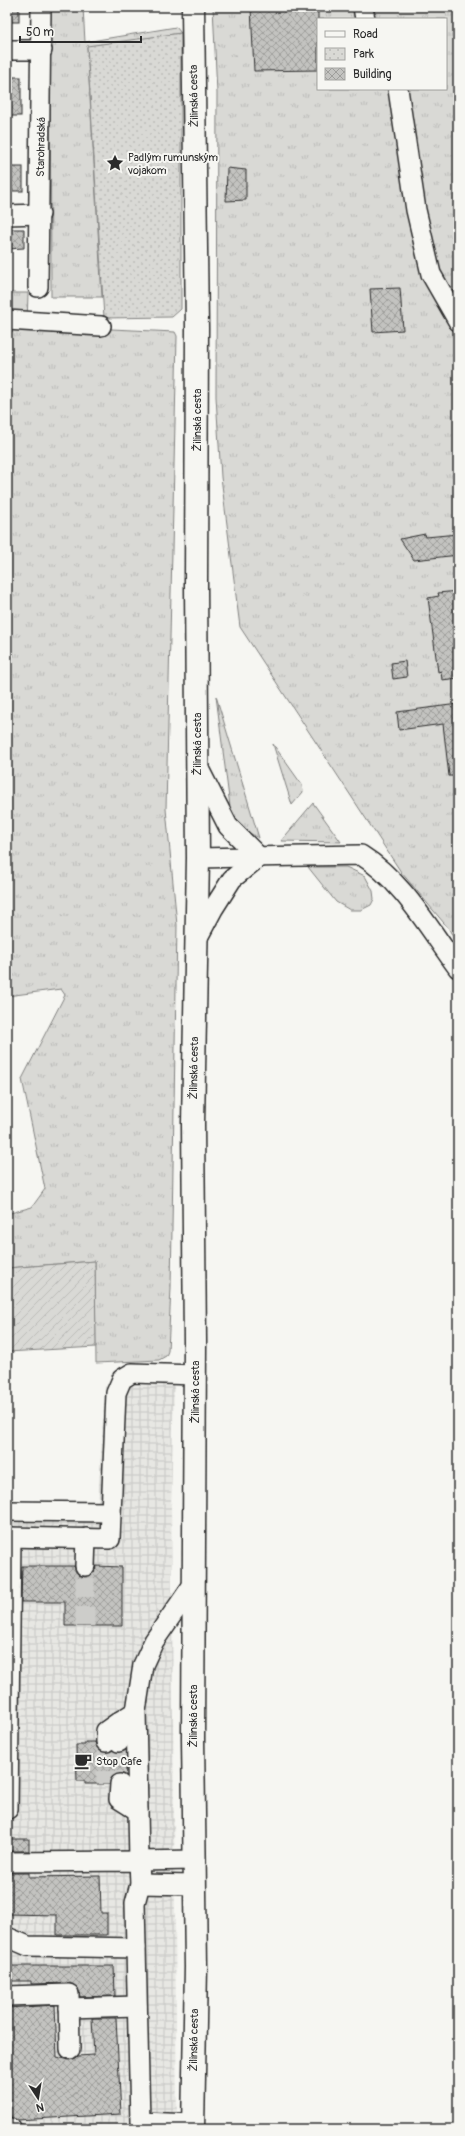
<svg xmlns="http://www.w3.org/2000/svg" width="465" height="2136" viewBox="0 0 465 2136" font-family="Pangolin,sans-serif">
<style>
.industrial{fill:url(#industrial-grid)}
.grass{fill:url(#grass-tufts);stroke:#828280;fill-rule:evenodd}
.park{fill:url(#park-dots);stroke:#828280}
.garden{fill:url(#garden-furrows);stroke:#828280}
.building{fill:url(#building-cross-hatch);stroke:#2b2b2b}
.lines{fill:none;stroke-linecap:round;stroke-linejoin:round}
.minor-tunnel{stroke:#cdcdca;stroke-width:19;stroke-dasharray:19 10;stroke-linecap:butt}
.minor-casing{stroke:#2b2b2b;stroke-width:22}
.major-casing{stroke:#2b2b2b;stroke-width:25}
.minor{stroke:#f6f6f2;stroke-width:19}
.major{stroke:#f6f6f2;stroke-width:22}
.labels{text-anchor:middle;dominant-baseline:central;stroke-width:4;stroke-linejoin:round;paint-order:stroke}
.street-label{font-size:11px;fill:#2b2b2b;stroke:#f6f6f2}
.poi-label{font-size:11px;fill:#2b2b2b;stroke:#f6f6f2;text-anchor:start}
</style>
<defs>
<pattern id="industrial-grid" width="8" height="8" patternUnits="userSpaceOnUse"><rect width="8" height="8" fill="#e7e7e3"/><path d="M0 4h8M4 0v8" fill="none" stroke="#c6c6c3"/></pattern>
<pattern id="grass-tufts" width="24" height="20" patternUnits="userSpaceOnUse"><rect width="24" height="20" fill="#d9d9d5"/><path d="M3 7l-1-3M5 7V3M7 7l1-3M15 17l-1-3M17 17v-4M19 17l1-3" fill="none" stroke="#babab7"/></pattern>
<pattern id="park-dots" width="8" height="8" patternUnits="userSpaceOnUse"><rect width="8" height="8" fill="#d9d9d5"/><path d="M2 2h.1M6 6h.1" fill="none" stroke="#babab7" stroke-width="1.8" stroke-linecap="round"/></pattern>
<pattern id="garden-furrows" width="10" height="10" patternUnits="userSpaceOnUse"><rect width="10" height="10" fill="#d9d9d5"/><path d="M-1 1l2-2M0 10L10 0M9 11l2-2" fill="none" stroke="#babab7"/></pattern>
<pattern id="building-cross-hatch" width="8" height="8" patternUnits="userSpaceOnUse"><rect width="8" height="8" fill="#c3c3c0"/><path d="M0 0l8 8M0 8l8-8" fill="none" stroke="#9f9f9c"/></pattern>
</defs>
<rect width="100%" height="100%" fill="#f6f6f2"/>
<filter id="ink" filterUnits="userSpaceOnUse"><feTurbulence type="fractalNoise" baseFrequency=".025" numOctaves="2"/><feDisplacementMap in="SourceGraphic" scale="8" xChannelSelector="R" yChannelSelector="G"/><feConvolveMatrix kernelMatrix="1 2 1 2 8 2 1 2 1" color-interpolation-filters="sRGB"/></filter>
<g filter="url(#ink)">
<path class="industrial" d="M174,1385l-3,121 6,623h-170v-626l91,2 7,-119z"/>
<g class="grass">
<path d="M50,7h33l2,35 91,-15 5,6 -94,14 15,250h-51z"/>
<path d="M213,7h245v940l-9,-18 -48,-57 -161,-245 -19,-150 -5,-80 1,-304zM318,19h128v70h-128z"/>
<path d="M7,293h21l-1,32 148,7 2,4 -11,473 11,116 -6,363 -3,63 -2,5 -7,4 -63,3 -1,-102 -88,7v-54l25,-7 13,-18 -23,-110 43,-84 -4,-6 -54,7z"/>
<path d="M216,696l43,142c-16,-7 -23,-16 -29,-32z"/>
<path d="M273,744l29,41 1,7 -11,13z"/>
<path d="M313,803l28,39 -60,-1z"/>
<path d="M308,867h38l19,9 8,15 1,8 -3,6 -10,5h-11l-14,-8z"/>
</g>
<path class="park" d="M181,33v276l-9,8 -68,1 -17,-272z"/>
<path class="garden" d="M95,1261l1,86 -89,5v-84z"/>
<g class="building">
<rect x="7" y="7" width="12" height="15"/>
<path d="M251,7h67v63l-64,1z"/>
<rect x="7" y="77" width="14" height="39"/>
<rect x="7" y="167" width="16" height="24"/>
<path d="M227,168l19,2v30l-20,1z"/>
<path d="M7,229h17v19l-17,1z"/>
<path d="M400,288l3,42 -30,2 -3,-43z"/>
<path d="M425,534l1,3 32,-3v21l-44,5 -14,-21z"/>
<path d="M458,591v87l-16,2 -1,-9 -3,1 -10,-74 11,-2 -1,-3z"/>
<path d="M405,661l2,16 -14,2 -2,-16z"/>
<path d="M458,704v72h-9l-6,-52 -44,6 -2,-18z"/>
<path d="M22,1566h52l5,9 6,2 9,-5 2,-6 26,1v59h-57v-24h-44z"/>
<path d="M85,1742h10l2,6 9,5 6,-2 7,2 7,-3v25l-6,-2 -5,1 -4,4 -2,6h-24v-3h-8l-1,-36h9z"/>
<rect x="7" y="1839" width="22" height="12"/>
<path d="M7,1873h22v4l71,-1 1,37h6v22h-50v-20l-50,-1z"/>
<path d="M7,1966h107l1,30 -35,1 -2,-9 -9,-5 -38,1v-3h-24z"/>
<path d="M55,2005l2,52 13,3 8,-4 16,-1 -2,-37h24l5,96 -104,6 -7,-3 -3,-109z"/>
</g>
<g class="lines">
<g class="minor-tunnel">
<path d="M85,1626v-60"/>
<path d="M106,1742v42"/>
<path d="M119,1742l1,42"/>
</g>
<g class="minor-casing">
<g id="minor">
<path d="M363,7l2,12"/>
<path d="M7,50h35"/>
<path d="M398,89l18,121 15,64 27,47"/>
<path d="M7,215l33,-1"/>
<path d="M38,287l3,-280"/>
<path d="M7,320l94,6"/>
<path d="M198,858l163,-3c42,26 68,74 97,113"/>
<path d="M197,939l16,-30 19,-30 27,-22 -31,-31 -31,-61"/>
<path d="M7,1511l104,1"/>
<path d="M7,1537l103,2 6,-146 6,-14 10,-6 63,2"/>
<path d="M85,1566l1,-28"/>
<path d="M194,1583l-40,58 -11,24 -7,46 3,150 56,-1"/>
<path d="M106,1742v-11l14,-10"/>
<path d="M119,1742l1,-21 16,-10"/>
<path d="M120,1784l-1,15 19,12"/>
<path d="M8,1809l3,-272"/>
<path d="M7,1862l132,-1 1,23 -5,19 5,219 53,2"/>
<path d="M140,1884l55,1"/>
<path d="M7,1937l21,9 108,2"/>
<path d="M7,1996l62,-2 1,55"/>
<path d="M69,2008l68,-2"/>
<path d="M7,2127l5,2"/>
</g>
</g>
<g class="major-casing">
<path id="major" d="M193,7l4,321 -1,257 2,273 -5,266 2,218 -2,396 3,229 -3,162"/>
</g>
<use href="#minor" class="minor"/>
<use href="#major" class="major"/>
</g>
</g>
<defs>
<g id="sight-bare" transform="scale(1.38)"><path d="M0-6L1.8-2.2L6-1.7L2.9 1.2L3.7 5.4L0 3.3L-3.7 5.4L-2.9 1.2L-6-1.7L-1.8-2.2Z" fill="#2b2b2b" stroke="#f6f6f2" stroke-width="2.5" paint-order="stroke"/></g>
<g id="cafe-bare" transform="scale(1.38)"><path d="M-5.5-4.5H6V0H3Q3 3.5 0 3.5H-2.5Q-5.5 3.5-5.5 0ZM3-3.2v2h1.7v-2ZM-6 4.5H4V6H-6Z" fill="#2b2b2b" stroke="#f6f6f2" stroke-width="2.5" paint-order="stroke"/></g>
</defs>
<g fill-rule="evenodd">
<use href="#sight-bare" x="115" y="163"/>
<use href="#cafe-bare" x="83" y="1761"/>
</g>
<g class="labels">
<g class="street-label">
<text transform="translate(194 96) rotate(-91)">Žilinská cesta</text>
<text transform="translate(41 147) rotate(-89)">Starohradská</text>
<text transform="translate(197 420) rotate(-90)">Žilinská cesta</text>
<text transform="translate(197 744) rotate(-90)">Žilinská cesta</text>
<text transform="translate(194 1068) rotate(-89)">Žilinská cesta</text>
<text transform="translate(195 1392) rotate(-90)">Žilinská cesta</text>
<text transform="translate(193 1716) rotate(-90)">Žilinská cesta</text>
<text transform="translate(194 2040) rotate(-89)">Žilinská cesta</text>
</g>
<g class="poi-label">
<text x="128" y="157">Padlým rumunským<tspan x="128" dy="13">vojakom</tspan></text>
<text x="96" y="1761">Stop Cafe</text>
</g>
</g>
<rect width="465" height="2136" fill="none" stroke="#f6f6f2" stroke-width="24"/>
<rect x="12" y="12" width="441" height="2112" fill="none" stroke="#2b2b2b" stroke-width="1.5" filter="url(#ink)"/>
<rect x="317" y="18" width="130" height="72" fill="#f6f6f2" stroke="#a5a5a2"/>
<rect x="325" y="31" width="20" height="6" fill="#f6f6f2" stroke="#a5a5a2"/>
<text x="353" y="38" font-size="12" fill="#2b2b2b">Road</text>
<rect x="325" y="48" width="20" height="12" fill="url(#park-dots)" stroke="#a5a5a2"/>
<text x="353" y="58" font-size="12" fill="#2b2b2b">Park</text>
<rect x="325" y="68" width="20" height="12" fill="url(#building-cross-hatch)" stroke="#a5a5a2"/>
<text x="353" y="78" font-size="12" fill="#2b2b2b">Building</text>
<g transform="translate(38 2098) rotate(168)" stroke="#f6f6f2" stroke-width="3" paint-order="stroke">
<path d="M0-3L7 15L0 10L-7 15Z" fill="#2b2b2b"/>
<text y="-6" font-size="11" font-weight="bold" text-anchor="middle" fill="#2b2b2b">N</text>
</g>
<path d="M20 36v6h121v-6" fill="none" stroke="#2b2b2b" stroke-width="2"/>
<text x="26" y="36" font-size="12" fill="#2b2b2b" stroke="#f6f6f2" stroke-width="3" paint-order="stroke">50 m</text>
</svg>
